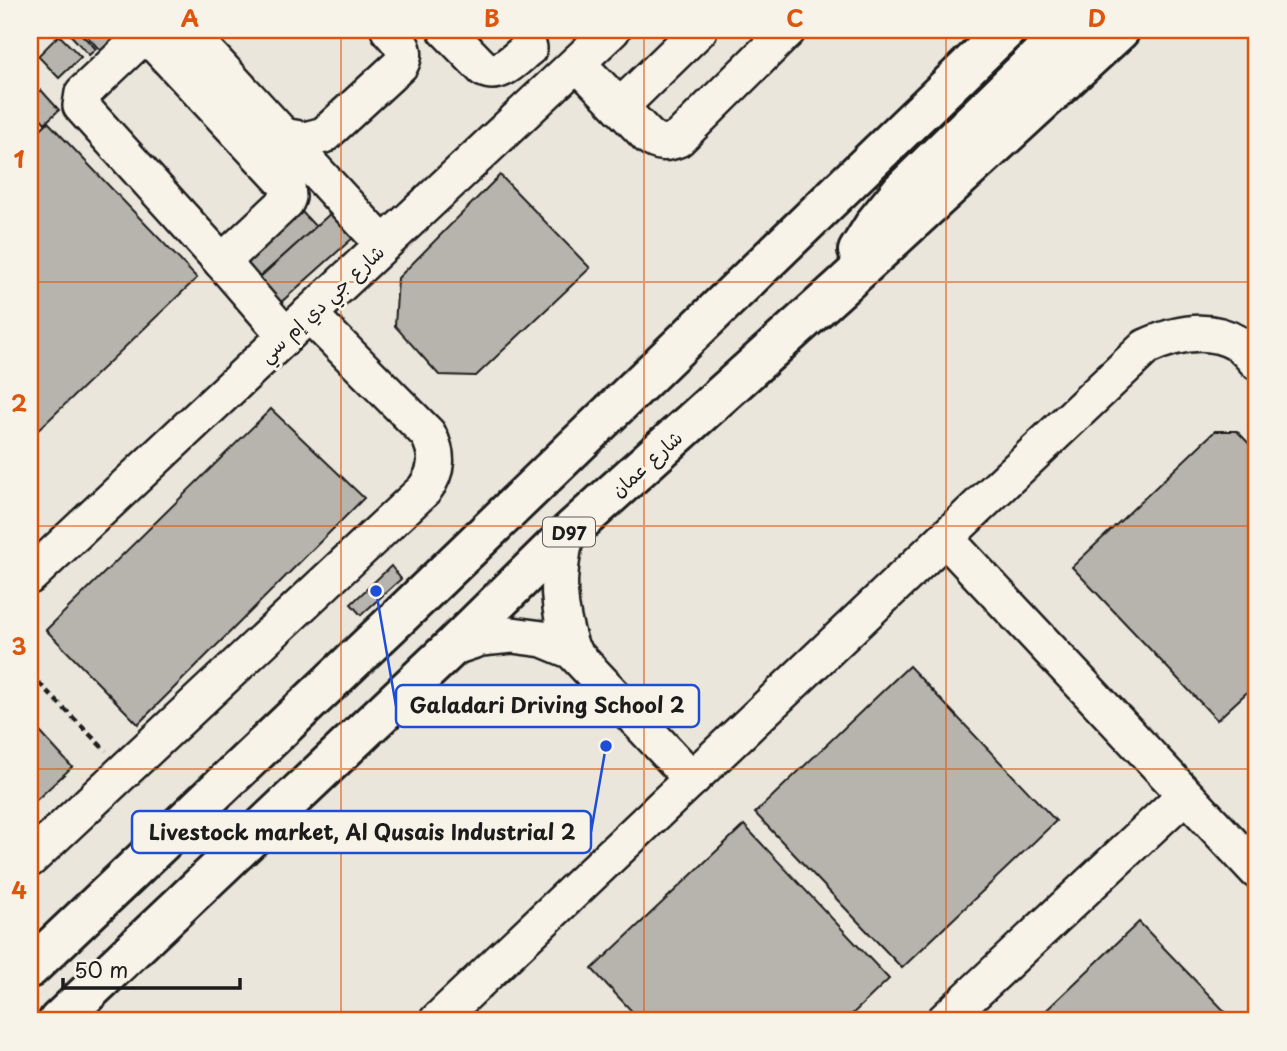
<svg xmlns="http://www.w3.org/2000/svg" width="1287" height="1051" viewBox="0 0 1287 1051" font-family="'Playpen Sans','Playpen Sans Arabic',sans-serif">
<style>
.building{fill:#b6b4ac;stroke:#1c1c1c;stroke-width:2}
.lines{fill:none;stroke-linecap:round;stroke-linejoin:round}
.minor-casing{stroke:#1c1c1c;stroke-width:40}
.major-casing{stroke:#1c1c1c;stroke-width:44}
.path{stroke:#1c1c1c;stroke-width:4.5;stroke-dasharray:7 5;stroke-linecap:butt}
.minor{stroke:#f7f3e8;stroke-width:35}
.major{stroke:#f7f3e8;stroke-width:38}
.grid{fill:none;stroke:#de560d;stroke-width:2;stroke-opacity:0.55}
.labels{text-anchor:middle;dominant-baseline:central;stroke-width:6;stroke-linejoin:round;paint-order:stroke}
.shield{fill:#f7f3e8;stroke:#5e5c59;stroke-width:2}
.shield-label{font-size:18px;font-weight:bold;fill:#1c1c1c}
.street-label{font-size:19px;fill:#1c1c1c;stroke:#f7f3e8}
.leader{fill:none;stroke:#1d4ed8;stroke-width:2.5}
.callout-dot{fill:#1d4ed8;stroke:#f7f3e8;stroke-width:2.5}
.callout{fill:#f7f3e8;stroke:#1d4ed8;stroke-width:2.5}
.callout-label{font-size:21px;text-anchor:middle;font-weight:bold;fill:#1c1c1c}
.neatline{fill:none;stroke:#de560d;stroke-width:2.5}
.grid-label{font-size:23px;text-anchor:middle;font-weight:bold;fill:#de560d}
</style>
<rect width="100%" height="100%" fill="#eae6dc"/>
<filter id="ink" filterUnits="userSpaceOnUse"><feTurbulence type="fractalNoise" baseFrequency=".0143" numOctaves="2"/><feDisplacementMap in="SourceGraphic" scale="14" xChannelSelector="R" yChannelSelector="G"/><feConvolveMatrix kernelMatrix="1 2 1 2 8 2 1 2 1" color-interpolation-filters="sRGB"/></filter>
<g filter="url(#ink)">
<g class="building">
<path d="M66,30h11l19,19 -7,6z"/>
<path d="M81,30h43l-23,21z"/>
<path d="M59,35l22,22 -22,21 -21,-22z"/>
<path d="M41,90l18,20 -14,13 -15,-17v-6z"/>
<path d="M48,122l149,156 -167,160v-299z"/>
<path d="M500,175l90,93 -114,108 -37,-1 -44,-49 3,-48z"/>
<path d="M302,212l14,15 -65,58 -13,-15z"/>
<path d="M332,212l22,25 -75,67 -22,-24z"/>
<path d="M271,409l93,89 -226,226 -92,-94z"/>
<path d="M1215,431h22l20,21v231l-40,37 -145,-153z"/>
<path d="M391,566l10,13 -40,36 -10,-11z"/>
<path d="M909,666l147,155 -154,147 -147,-155z"/>
<path d="M30,721l42,46 -42,39z"/>
<path d="M744,825l145,154 -44,42h-204l-49,-52z"/>
<path d="M1139,922l95,99h-199z"/>
</g>
<g class="lines">
<g class="minor-casing">
<g id="minor">
<path d="M186,30l197,214"/>
<path d="M446,30l38,39c17,8 32,-11 45,-21"/>
<path d="M142,40h5l10,6 130,139 1,12 -2,5 -64,60 -141,-156 2,-13 54,-51z"/>
<path d="M577,63l71,73c10,8 18,8 30,3l110,-109"/>
<path d="M620,107l79,-77"/>
<path d="M283,136l22,4 19,-5 76,-70c9,-15 -1,-24 -11,-35"/>
<path d="M222,262l64,74"/>
<path d="M566,535c-10,44 -9,73 6,116"/>
<path d="M945,538l312,333"/>
<path d="M30,576l582,-546"/>
<path d="M451,648l30,-10 31,-3 31,4 29,12 120,128"/>
<path d="M30,859l394,-369c14,-19 15,-35 4,-56l-119,-120"/>
<path d="M437,1021l709,-674c28,-13 62,-21 91,-4 8,4 14,13 20,19"/>
<path d="M944,1021l241,-226"/>
</g>
</g>
<g class="major-casing">
<g id="major">
<path d="M858,251l18,-29 26,-32 164,-160"/>
<path d="M30,968l372,-354 604,-584"/>
<path d="M58,1021l393,-373 115,-113 274,-247 280,-258"/>
</g>
</g>
<path class="path" d="M30,674l76,77"/>
<use href="#minor" class="minor"/>
<use href="#major" class="major"/>
</g>
</g>
<path class="grid" d="M341,30v991M644,30v991M946,30v991M30,282h1227M30,526h1227M30,769h1227"/>
<g class="labels">
<rect class="shield" x="543" y="517.5" width="52" height="29" rx="5"/>
<g class="shield-label">
<text x="569" y="532">D97</text>
</g>
<g class="street-label">
<text transform="translate(321 303) rotate(-43)">شارع جي دي إم سي</text>
<text transform="translate(646 463) rotate(-42)">شارع عمان</text>
</g>
</g>
<path class="leader" d="M376 591L396 706M606 746L591 832"/>
<g class="callout-dot">
<circle cx="376" cy="591" r="7"/>
<circle cx="606" cy="746" r="7"/>
</g>
<g class="callout">
<rect x="396" y="685" width="303" height="42" rx="7"/>
<rect x="132" y="811" width="459" height="42" rx="7"/>
</g>
<g class="callout-label">
<text x="547" y="713">Galadari Driving School 2</text>
<text x="362" y="840">Livestock market, Al Qusais Industrial 2</text>
</g>
<rect width="1287" height="1051" fill="none" stroke="#f7f3e8" stroke-width="77"/>
<path d="M63 978v10h177v-10" fill="none" stroke="#1c1c1c" stroke-width="3.5"/>
<text x="74" y="978" font-size="21" fill="#1c1c1c" stroke="#f7f3e8" stroke-width="5" paint-order="stroke">50 m</text>
<rect x="38" y="38" width="1210" height="974" class="neatline"/>
<g class="grid-label">
<text x="190" y="27">A</text>
<text x="492" y="27">B</text>
<text x="795" y="27">C</text>
<text x="1097" y="27">D</text>
<text x="19" y="168">1</text>
<text x="19" y="412">2</text>
<text x="19" y="655">3</text>
<text x="19" y="899">4</text>
</g>
</svg>
